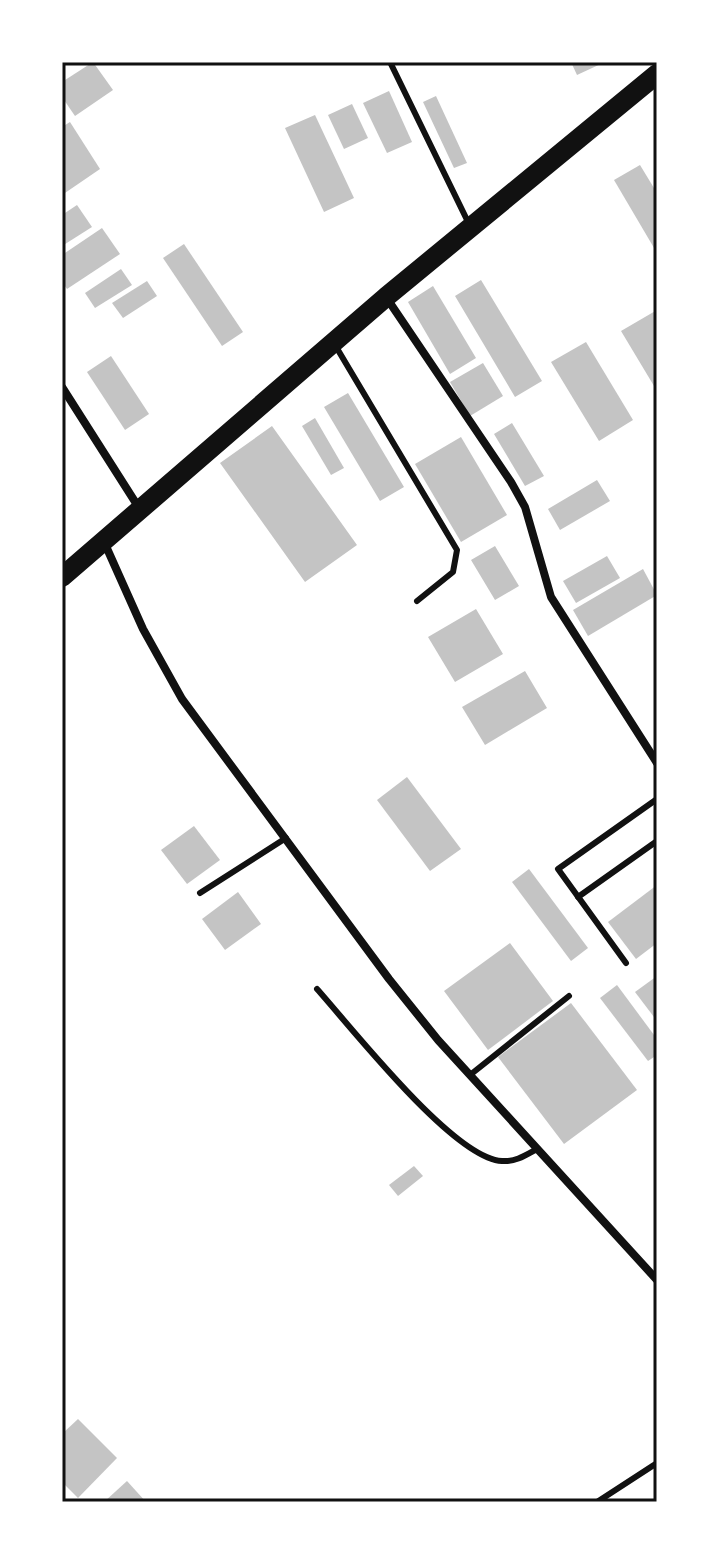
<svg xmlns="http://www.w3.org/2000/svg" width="719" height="1564" viewBox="0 0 719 1564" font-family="Raleway,sans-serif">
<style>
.building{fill:#c4c4c4}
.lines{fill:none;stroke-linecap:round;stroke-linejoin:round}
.service{stroke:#111;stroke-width:6}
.minor{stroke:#111;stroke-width:8}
.trunk{stroke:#111;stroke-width:20}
.neatline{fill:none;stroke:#111;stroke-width:3}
</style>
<rect width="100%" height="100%" fill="#fff"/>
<g class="building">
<path d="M93,62l20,28 -38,26 -13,-19v-15z"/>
<path d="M571,62h34l-28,13z"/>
<path d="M389,91l23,51 -25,11 -24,-50z"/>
<path d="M436,96l31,67 -13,5 -31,-66z"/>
<path d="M352,104l16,34 -24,11 -16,-34z"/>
<path d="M315,115l39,83 -30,14 -39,-84z"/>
<path d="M70,122l30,47 -38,26v-68z"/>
<path d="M640,165l17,28v60l-43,-73z"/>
<path d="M77,205l15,22 -30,19v-31z"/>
<path d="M102,228l18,26 -53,35 -5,-7v-27z"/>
<path d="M184,244l59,88 -21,14 -59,-88z"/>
<path d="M121,269l11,16 -37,23 -10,-15z"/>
<path d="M481,280l61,101 -27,16 -60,-101z"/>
<path d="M147,281l10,15 -34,22 -11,-15z"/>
<path d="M433,286l43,72 -26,16 -42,-72z"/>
<path d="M657,310v81l-36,-60z"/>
<path d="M586,342l47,78 -34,21 -48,-79z"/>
<path d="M111,356l38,58 -24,16 -38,-58z"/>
<path d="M483,363l20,33 -33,20 -20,-34z"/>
<path d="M348,393l56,94 -24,14 -56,-94z"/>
<path d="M315,418l29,50 -13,7 -29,-49z"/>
<path d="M512,423l32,53 -19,10 -31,-52z"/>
<path d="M272,426l85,119 -52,37 -85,-119z"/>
<path d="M461,437l46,78 -46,27 -46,-78z"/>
<path d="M597,480l13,21 -50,29 -12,-21z"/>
<path d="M495,546l24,40 -24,14 -24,-40z"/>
<path d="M607,556l13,22 -44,25 -13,-22z"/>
<path d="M643,569l14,26 -69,41 -15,-26z"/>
<path d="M476,609l27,45 -48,28 -27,-45z"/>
<path d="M525,671l22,37 -62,37 -23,-38z"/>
<path d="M407,777l54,72 -31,22 -53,-71z"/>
<path d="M194,826l26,34 -33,24 -26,-34z"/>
<path d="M529,869l59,79 -17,13 -59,-79z"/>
<path d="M657,885v58l-21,16 -28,-37z"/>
<path d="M238,892l23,32 -36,26 -23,-31z"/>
<path d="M510,943l43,58 -65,49 -44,-59z"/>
<path d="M657,976v45l-22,-29z"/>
<path d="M617,985l40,54v16l-9,6 -48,-63z"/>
<path d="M571,1003l66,87 -73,54 -66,-87z"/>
<path d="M414,1166l9,10 -25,20 -9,-11z"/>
<path d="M78,1419l39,39 -39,40 -16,-16v-48z"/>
<path d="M127,1481l19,21h-42z"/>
</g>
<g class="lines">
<g class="service">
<path d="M390,62l79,162"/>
<path d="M335,345l122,205 -4,22 -36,29"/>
<path d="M200,893l86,-55"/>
<path d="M578,897l79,-56"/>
<path d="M626,963l-68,-94 99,-70"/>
<path d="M317,989c35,39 137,170 185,172 14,1 24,-6 35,-12"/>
<path d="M470,1075l99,-79"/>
<path d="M597,1502l60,-39"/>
</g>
<g class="minor">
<path d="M386,297l125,185 14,25 26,90 106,166"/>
<path d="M62,387l77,121"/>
<path d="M105,544l38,85 39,70 207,280 49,61 219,240"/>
</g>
<path class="trunk" d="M62,577l324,-280 271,-223"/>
</g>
<rect width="719" height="1564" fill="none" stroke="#ffffff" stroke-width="128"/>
<rect x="64" y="64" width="591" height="1436" class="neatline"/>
</svg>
